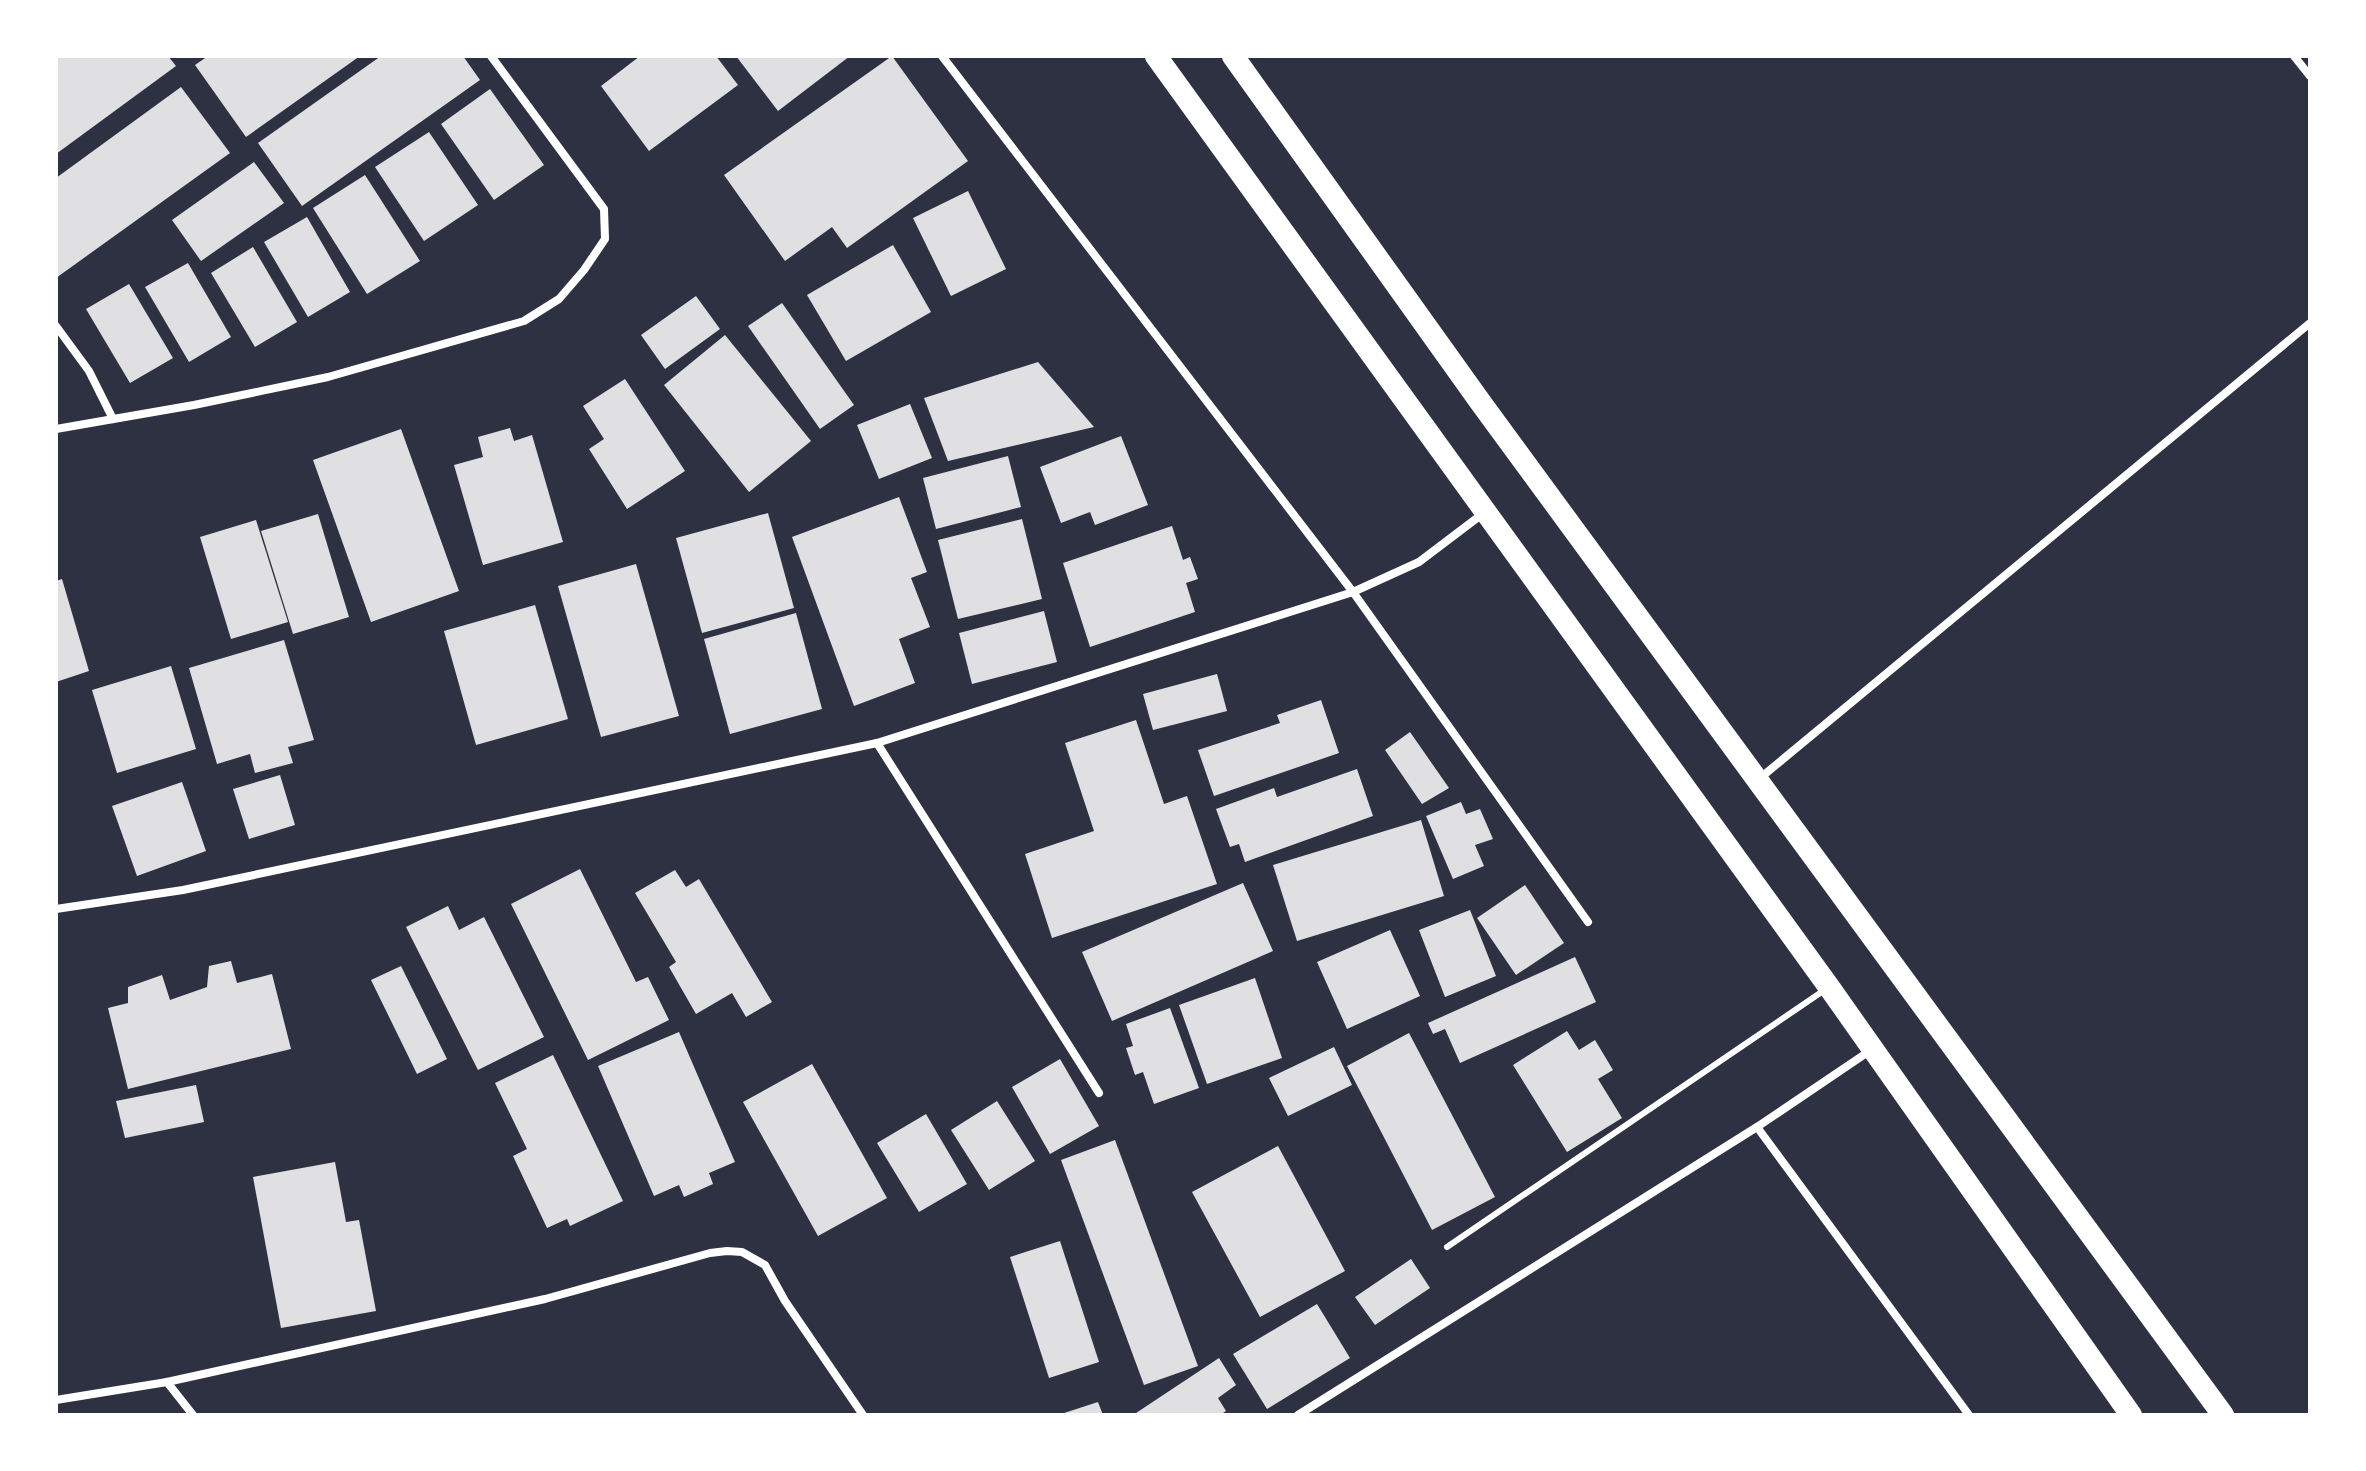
<svg xmlns="http://www.w3.org/2000/svg" width="2366" height="1471" viewBox="0 0 2366 1471" font-family="Signika,sans-serif">
<style>
.building{fill:#e0e0e3}
.lines{fill:none;stroke-linecap:round;stroke-linejoin:round}
.service{stroke:#fff;stroke-width:6}
.minor{stroke:#fff;stroke-width:8}
.trunk{stroke:#fff;stroke-width:22}
</style>
<rect width="100%" height="100%" fill="#2d3142"/>
<g class="building">
<path d="M56,56h112l8,10 -120,88z"/>
<path d="M208,56h152l-114,81 -51,-72z"/>
<path d="M381,56h82l17,24 -178,126 -44,-63z"/>
<path d="M640,56h76l22,29 -89,66 -48,-65z"/>
<path d="M736,56h114l-72,55z"/>
<path d="M892,56l76,105 -121,87 -15,-21 -47,34 -61,-86z"/>
<path d="M181,87l49,66 -174,125v-100z"/>
<path d="M490,89l54,76 -50,35 -53,-76z"/>
<path d="M429,132l49,73 -54,36 -49,-74z"/>
<path d="M254,162l30,41 -83,58 -29,-41z"/>
<path d="M365,175l55,86 -53,33 -54,-86z"/>
<path d="M968,191l38,78 -55,27 -38,-78z"/>
<path d="M307,217l43,75 -42,25 -44,-75z"/>
<path d="M893,245l38,67 -85,49 -39,-66z"/>
<path d="M253,247l44,75 -42,25 -44,-74z"/>
<path d="M188,263l43,74 -42,25 -44,-75z"/>
<path d="M129,284l44,74 -43,25 -44,-74z"/>
<path d="M696,296l24,33 -55,40 -24,-34z"/>
<path d="M782,303l72,102 -34,24 -72,-103z"/>
<path d="M725,335l86,106 -62,51 -85,-107z"/>
<path d="M1038,362l56,65 -146,34 -24,-63z"/>
<path d="M625,379l60,92 -58,38 -38,-60 15,-10 -21,-33z"/>
<path d="M910,404l22,54 -53,21 -22,-54z"/>
<path d="M510,428l4,13 18,-6 31,107 -80,23 -29,-100 29,-8 -5,-20z"/>
<path d="M401,429l58,162 -88,31 -58,-162z"/>
<path d="M1121,436l27,69 -53,20 -5,-13 -29,11 -21,-56z"/>
<path d="M1008,456l13,51 -85,22 -13,-51z"/>
<path d="M899,497l28,75 -16,6 19,49 -31,12 16,44 -61,23 -62,-169z"/>
<path d="M768,513l26,95 -92,25 -26,-95z"/>
<path d="M318,514l31,103 -56,17 -32,-103z"/>
<path d="M1022,519l20,80 -84,20 -20,-79z"/>
<path d="M256,520l32,102 -57,17 -31,-102z"/>
<path d="M1172,526l11,34 7,-3 8,22 -12,4 9,29 -105,35 -27,-84z"/>
<path d="M636,564l43,152 -78,21 -43,-151z"/>
<path d="M62,579l27,92 -33,11v-101z"/>
<path d="M535,605l33,114 -92,26 -32,-114z"/>
<path d="M1044,611l13,51 -85,22 -13,-51z"/>
<path d="M796,613l26,96 -92,25 -26,-95z"/>
<path d="M284,640l30,100 -26,7 5,16 -38,10 -5,-19 -33,10 -28,-96z"/>
<path d="M171,666l25,83 -79,24 -25,-83z"/>
<path d="M1217,674l10,37 -74,19 -10,-36z"/>
<path d="M1321,700l18,53 -125,43 -16,-46 82,-27 -3,-8z"/>
<path d="M1136,720l28,84 23,-8 30,88 -165,54 -27,-84 69,-23 -29,-88z"/>
<path d="M1410,732l39,56 -27,16 -37,-54z"/>
<path d="M1357,769l16,47 -128,46 -6,-18 -9,3 -14,-38 58,-21 3,9z"/>
<path d="M280,775l15,50 -46,14 -16,-50z"/>
<path d="M182,782l24,69 -69,25 -25,-70z"/>
<path d="M1461,802l5,12 14,-5 13,30 -18,6 9,21 -31,13 -27,-63z"/>
<path d="M1421,820l23,76 -147,45 -24,-76z"/>
<path d="M580,869l56,113 12,-5 21,43 -81,40 -77,-156z"/>
<path d="M675,870l11,17 13,-8 73,123 -26,15 -14,-24 -36,21 -27,-47 7,-5 -41,-69z"/>
<path d="M1243,883l30,68 -161,70 -30,-69z"/>
<path d="M1525,885l39,58 -48,32 -39,-57z"/>
<path d="M448,906l11,24 25,-13 60,120 -66,33 -72,-143z"/>
<path d="M1470,910l26,66 -51,21 -26,-67z"/>
<path d="M1390,930l30,66 -73,33 -30,-67z"/>
<path d="M1575,957l21,45 -136,61 -15,-34 -12,5 -5,-11z"/>
<path d="M231,961l6,22 35,-9 19,75 -163,40 -20,-81 20,-5v-16l34,-12 8,25 37,-13 2,-21z"/>
<path d="M401,966l46,93 -30,15 -46,-94z"/>
<path d="M1255,978l27,80 -75,26 -28,-79z"/>
<path d="M1170,1008l29,80 -45,16 -11,-32 -8,3 -9,-27 7,-2 -7,-22z"/>
<path d="M1567,1031l12,19 16,-10 18,30 -15,9 24,39 -55,34 -54,-87z"/>
<path d="M679,1032l56,130 -26,11 4,11 -29,13 -5,-12 -25,11 -56,-130z"/>
<path d="M1409,1033l86,164 -63,33 -85,-164z"/>
<path d="M1334,1047l18,38 -64,31 -19,-38z"/>
<path d="M553,1055l70,146 -53,25 -3,-7 -20,9 -34,-72 14,-7 -32,-66z"/>
<path d="M1060,1059l39,67 -49,28 -38,-67z"/>
<path d="M812,1064l75,134 -69,38 -75,-134z"/>
<path d="M196,1085l8,37 -79,16 -9,-37z"/>
<path d="M997,1101l38,60 -46,29 -38,-60z"/>
<path d="M926,1114l41,70 -48,28 -42,-69z"/>
<path d="M1115,1140l83,226 -54,19 -83,-225z"/>
<path d="M1278,1146l67,125 -85,46 -68,-125z"/>
<path d="M335,1162l11,60 13,-2 17,91 -95,17 -28,-151z"/>
<path d="M1060,1241l39,121 -50,16 -39,-121z"/>
<path d="M1411,1259l19,29 -55,37 -20,-28z"/>
<path d="M1317,1304l33,54 -83,51 -34,-55z"/>
<path d="M1219,1358l17,27 -18,13 8,13 -6,4h-87z"/>
<path d="M1098,1402l5,13h-42v-1z"/>
</g>
<g class="lines">
<path class="service" d="M1447,1247l379,-258"/>
<g class="minor">
<path d="M942,56l411,536 235,330"/>
<path d="M2294,56l16,20"/>
<path d="M56,326l33,45 24,48"/>
<path d="M56,429l138,-24 134,-28 196,-56 35,-22 25,-29 21,-31 -1,-30 -113,-153"/>
<path d="M877,743l222,350"/>
<path d="M1759,779l551,-456"/>
<path d="M56,909l127,-19 694,-147 476,-151 66,-30 66,-50"/>
<path d="M1757,1127l212,288"/>
<path d="M167,1382l26,33"/>
<path d="M56,1400l111,-18 378,-83 165,-46 17,-2 15,1 23,13 20,36 78,114"/>
<path d="M1298,1415l459,-288 114,-77"/>
</g>
<g class="trunk">
<path d="M1156,56l673,931 302,428"/>
<path d="M1233,56l248,347 742,1012"/>
</g>
</g>
<rect width="2366" height="1471" fill="none" stroke="#ffffff" stroke-width="116"/>
</svg>
